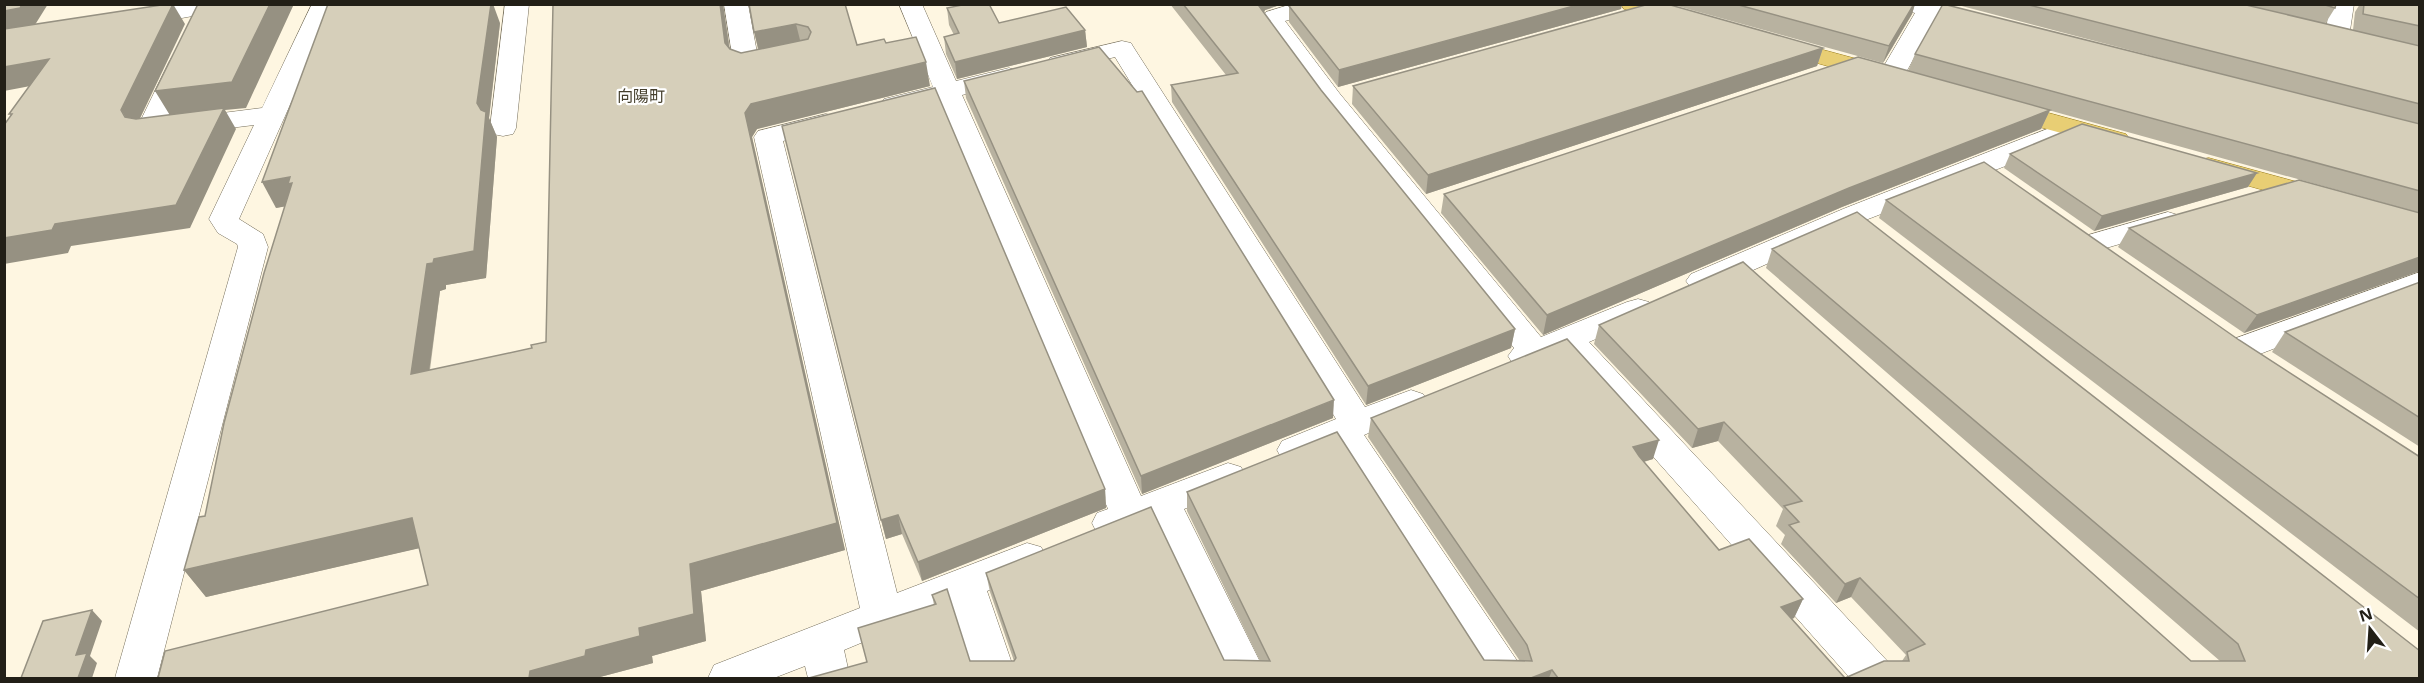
<svg xmlns="http://www.w3.org/2000/svg" width="2424" height="683" viewBox="0 0 2424 683" font-family="'Open Sans','Noto Sans JP',sans-serif">
<style>
.lines{fill:none;stroke-linecap:round;stroke-linejoin:round}
.minor-casing{stroke:#756e5b;stroke-width:1}
.major-casing{stroke:#997c18;stroke-width:1}
.minor{fill:#fff;fill-rule:evenodd}
.major{fill:#e8ce74;fill-rule:evenodd}
.wall{fill:#b8b2a0}
.shaded-wall{fill:#969182}
.building{fill:#d6cfba;stroke:#969182;stroke-width:1.5}
.labels{text-anchor:middle;dominant-baseline:central;stroke-width:4.5;stroke-linejoin:round;paint-order:stroke}
.far-quarter-label{font-size:16px;fill:#453f2d;stroke:#fff}
</style>
<rect width="100%" height="100%" fill="#fef6e1"/>
<g class="lines">
<g class="minor-casing">
<g id="minor">
<path d="M179,4h52l-3,5 -8,2 -87,16 -8,-2 -4,-5 4,-5z"/>
<path d="M312,4h23l-96,215 24,15 5,13 -111,431h-42l123,-431 -1,-3 -19,-11 -9,-14 45,-94 -105,13 -10,-2 -3,-6 33,-68 3,-5 9,-2 9,2 3,5 -26,58 95,-12z"/>
<path d="M505,4h24l-13,124 -3,6 -10,2 -10,-2 -3,-6z"/>
<path d="M724,4h24l10,54 18,-3 9,2 3,5 -3,5 -38,8 -9,-3 -4,-5z"/>
<path d="M899,4h23l34,77 53,-13 9,3 4,5 -4,5 -56,14 179,401 87,-33 13,4 5,10 -5,10 -57,22 84,169h-42l-74,-156 -41,16 -14,-5 -5,-10 5,-10 11,-4 -169,-408 -46,12 -9,-2 -4,-6 4,-6 49,-12z"/>
<path d="M1292,4h39l-3,5 -43,12 55,73 201,243 86,-35 11,-3 11,3 5,7 -5,7 -60,26 302,323 6,13h-47l-289,-325 -36,14 -12,-3 -5,-8 6,-8 -192,-242 -62,-85 6,-9z"/>
<path d="M1898,4h45l47,14 4,5 -4,5 -8,2 -46,-12 -32,58 -4,5 -9,3 -9,-3 -4,-5 37,-63 -14,-4z"/>
<path d="M2330,4h24l-5,33 -3,5 -9,2 -9,-2 -3,-5z"/>
<path d="M1122,41l9,2 3,5 231,359 46,-17 12,4 5,8 -5,8 -59,25 156,230 6,13h-44l-147,-230 -40,15 -13,-4 -5,-9 5,-9 54,-22 -221,-362 -56,14 -9,-3 -4,-5 4,-5z"/>
<path d="M826,114l9,2 4,6 -4,6 -52,13 114,452 130,-50 14,4 6,11 -6,11 -54,22 30,87h-42l-23,-73 -108,45 6,28h-42l-3,-12 -31,12h-66l6,-13 146,-57 -106,-471 4,-6z"/>
<path d="M2070,120l10,2 3,6 -3,6 -28,14 -189,73 -150,67 -11,3 -11,-3 -5,-7 5,-7 152,-65z"/>
<path d="M2168,212l10,3 5,6 -5,6 -89,26 -11,-3 -4,-6 4,-6z"/>
<path d="M2420,272v21l-168,64 -12,3 -12,-3 -5,-8 5,-8z"/>
</g>
</g>
<g class="major-casing">
<g id="major">
<path d="M1621,4h39l31,9 4,5 -4,5 -8,2 -59,-16z"/>
<path d="M1779,38l115,31 4,5 -4,5 -9,3 -115,-32 -3,-5 3,-5z"/>
<path d="M2001,100l125,34 4,6 -4,6 -10,2 -124,-34 -4,-6 4,-6z"/>
<path d="M2209,158l125,34 4,6 -4,6 -10,3 -125,-35 -4,-6 4,-6z"/>
</g>
</g>
<use href="#minor" class="minor"/>
<use href="#major" class="major"/>
</g>
<g class="wall">
<path d="M723,4l7,45 11,4 17,-3 -9,-46 108,41 29,-2 44,43 -173,43 -5,8 93,413 -144,41 5,50 -54,15 1,7 -53,14 -172,-92 -9,-37 -213,49 -22,-27 21,-54 80,-310 -9,2 224,-185 -11,95 8,19 -11,141 -40,7v4l-6,2 -10,79 102,-22 14,-6z"/>
<path d="M1170,4h113l-18,6 -1,3 57,77 194,239 -4,19 -145,57 -194,-303 -1,-17 55,-10z"/>
<path d="M1294,4h328l-1,5 -283,78 -49,-65v-16z"/>
<path d="M1670,4h245l-3,10 -29,49z"/>
<path d="M1954,4h382l-1,4 -10,16 28,6 2,-18 5,-8h60v209l-512,-142 7,-17 379,39z"/>
<path d="M947,8l52,15 86,7 2,17 -130,32 -11,-25 -2,-17 10,-2 -5,-10z"/>
<path d="M1823,48l-6,18 -391,128 -74,-90 1,-18z"/>
<path d="M964,81l369,337 -191,76 -176,-396z"/>
<path d="M2050,110l-9,19 -199,78 -299,128 -102,-122 3,-19z"/>
<path d="M782,126l323,363 1,19 -184,73 -20,-47 -16,5z"/>
<path d="M2010,154l238,33 -154,44 -90,-63z"/>
<path d="M1886,200l353,140 181,117v175l-541,-414z"/>
<path d="M2420,213v58l-176,62 -126,-86 11,-19z"/>
<path d="M1772,249l648,429h-1611l58,-16 67,-57 -2,-10 38,66h44l-24,-69 -4,-19 238,87 36,1 -73,-150v-19l297,168 36,1 -152,-224 3,-19 282,41 -9,3 75,88 84,49 -9,19 -2,1 53,59 57,-17 4,-6 -55,-58 -15,6 -55,-59 4,-9 -9,-9 7,-17 -65,-68 -26,7 -98,-104 5,-19 592,336h29l-454,-393z"/>
<path d="M2420,282v165l-148,-95 13,-20z"/>
</g>
<g class="shaded-wall">
<path d="M22,4h26l-15,24 -29,6v-23z"/>
<path d="M173,4l12,20 -51,107 -13,-21z"/>
<path d="M270,4h24l-48,104 -21,2 11,19 -46,99 -119,18 -3,7 -64,11v-26l51,-14 116,-107 -16,-26z"/>
<path d="M481,4h12l7,19 -11,95 8,19 -11,141 -40,7v4l-6,2 -15,110 -14,-27 16,-110 50,-161z"/>
<path d="M720,4h3l9,63 -7,-24z"/>
<path d="M1259,4h24l-18,6 -7,12z"/>
<path d="M1581,4h41l-1,5 -283,78 1,-17z"/>
<path d="M1914,4h1l-3,10 -29,49 6,-17z"/>
<path d="M796,24l6,24 -42,7 -6,-23z"/>
<path d="M1085,30l2,17 -130,32 -2,-17z"/>
<path d="M1823,48l-6,18 -391,128 2,-19z"/>
<path d="M49,59l13,21 -58,11v-24z"/>
<path d="M926,62l4,24 -173,43 -5,8 93,413 -144,41 5,50 -54,15 1,7 -53,14v1h-71l1,-7 56,-21 53,-22 51,-64 55,-451 6,-9z"/>
<path d="M2050,110l-9,19 -199,78 -299,128 4,-20 302,-127z"/>
<path d="M2257,173l-9,14 -154,44 8,-15z"/>
<path d="M290,177l9,27 -23,4 -14,-26z"/>
<path d="M2420,257v14l-176,62 13,-18z"/>
<path d="M1515,329l-4,19 -145,57 2,-19z"/>
<path d="M1334,400l-1,18 -191,76 -1,-18z"/>
<path d="M1724,422l-6,19 -26,7 6,-19z"/>
<path d="M1659,440l-6,19 -25,7 5,-19z"/>
<path d="M1105,489l1,19 -184,73 -4,-19z"/>
<path d="M898,515l4,19 -16,5 -5,-19z"/>
<path d="M412,518l17,28 -223,51 -22,-27z"/>
<path d="M1860,578l-9,19 -15,6 9,-19z"/>
<path d="M1803,599l-9,19 -22,8 9,-19z"/>
<path d="M92,610l10,11 -12,35 7,7 -5,15h-14l-2,-23z"/>
<path d="M1552,670l-3,8h-18z"/>
</g>
<g class="building">
<path d="M4,4h18l-2,4 -16,3z"/>
<path d="M168,4h5l-52,106 4,7 11,2 88,-11 -48,97 -121,19 -3,6 -48,8v-113l8,-11h-3l40,-55 -45,8v-38z"/>
<path d="M198,4h72l-38,78 -77,9z"/>
<path d="M328,4h163l-14,99 4,7 5,2 -12,139 -40,8 -1,4 -6,1 -16,110 121,-26 -1,-3 15,-3 7,-338h167l5,39 5,6 11,4 67,-14 3,-7 -3,-5 -12,-3 -42,8 -5,-28h96l12,41 27,-6 2,4 30,-6 10,25 -175,42 -6,9 92,410 -147,41 4,50 -55,14 1,8 -54,14 -1,6 -55,15 -1,7h-371l7,-27 263,-66 -16,-67 -228,52 15,-53 6,-1 19,-93 40,-150 28,-90 -4,1 2,-7 -28,5z"/>
<path d="M967,4h22l10,19 67,-16 19,23 -130,32 -11,-25 15,-4 -12,-25z"/>
<path d="M1183,4h76v2l62,84 194,239 -147,57 -197,-301 67,-12z"/>
<path d="M1294,4h287l-242,66 -50,-64z"/>
<path d="M1649,4h18l156,44 -395,127 -75,-89z"/>
<path d="M1735,4h179l-25,42z"/>
<path d="M1943,4l477,120v67l-505,-137z"/>
<path d="M2025,4h217l178,42v58z"/>
<path d="M2322,4h14l-1,4z"/>
<path d="M2364,4h56v22l-57,-12z"/>
<path d="M1099,47l38,45 5,-1 192,309 -193,76 -177,-395z"/>
<path d="M1858,57l192,53 -201,78 -302,127 -103,-121z"/>
<path d="M935,88l170,401 -187,73 -20,-47 -17,5 -99,-394z"/>
<path d="M2082,124l175,49 -155,43 -92,-62z"/>
<path d="M1984,162l255,178 181,117v142l-534,-399z"/>
<path d="M2299,180l121,33v44l-163,58 -128,-87z"/>
<path d="M1857,212l563,439v27h-862l-6,-8 -21,8h-722l58,-16 -9,-34 78,-24 -4,-9 15,-6 23,72h44l2,-3 -30,-85 165,-66 73,153 46,1 -83,-169 150,-60 147,228 48,1 -5,-16 -156,-227 196,-79 92,101 -26,7 6,9 80,94 30,-11 54,60 -22,8 64,71 39,-17h25l-2,-9 18,-8 -65,-66 -15,6 -56,-59 10,-3 -15,-16 18,-5 -78,-79 -26,7 -99,-104 144,-63 448,399h54l-7,-17 -466,-395z"/>
<path d="M2420,282v136l-135,-86z"/>
<path d="M92,610l-16,45 11,-2 -9,25h-57l22,-57z"/>
</g>
<g class="labels">
<g class="far-quarter-label">
<text x="641" y="96">向陽町</text>
</g>
</g>
<rect width="2424" height="683" fill="none" stroke="#221f17" stroke-width="12"/>
<g transform="translate(2370 629) rotate(343)" stroke="#ffffff" stroke-width="4.5" paint-order="stroke">
<path d="M0-4.5L10 22L0 15L-10 22Z" fill="#221f17"/>
<text y="-9" font-size="16" font-weight="bold" text-anchor="middle" fill="#221f17">N</text>
</g>
</svg>
